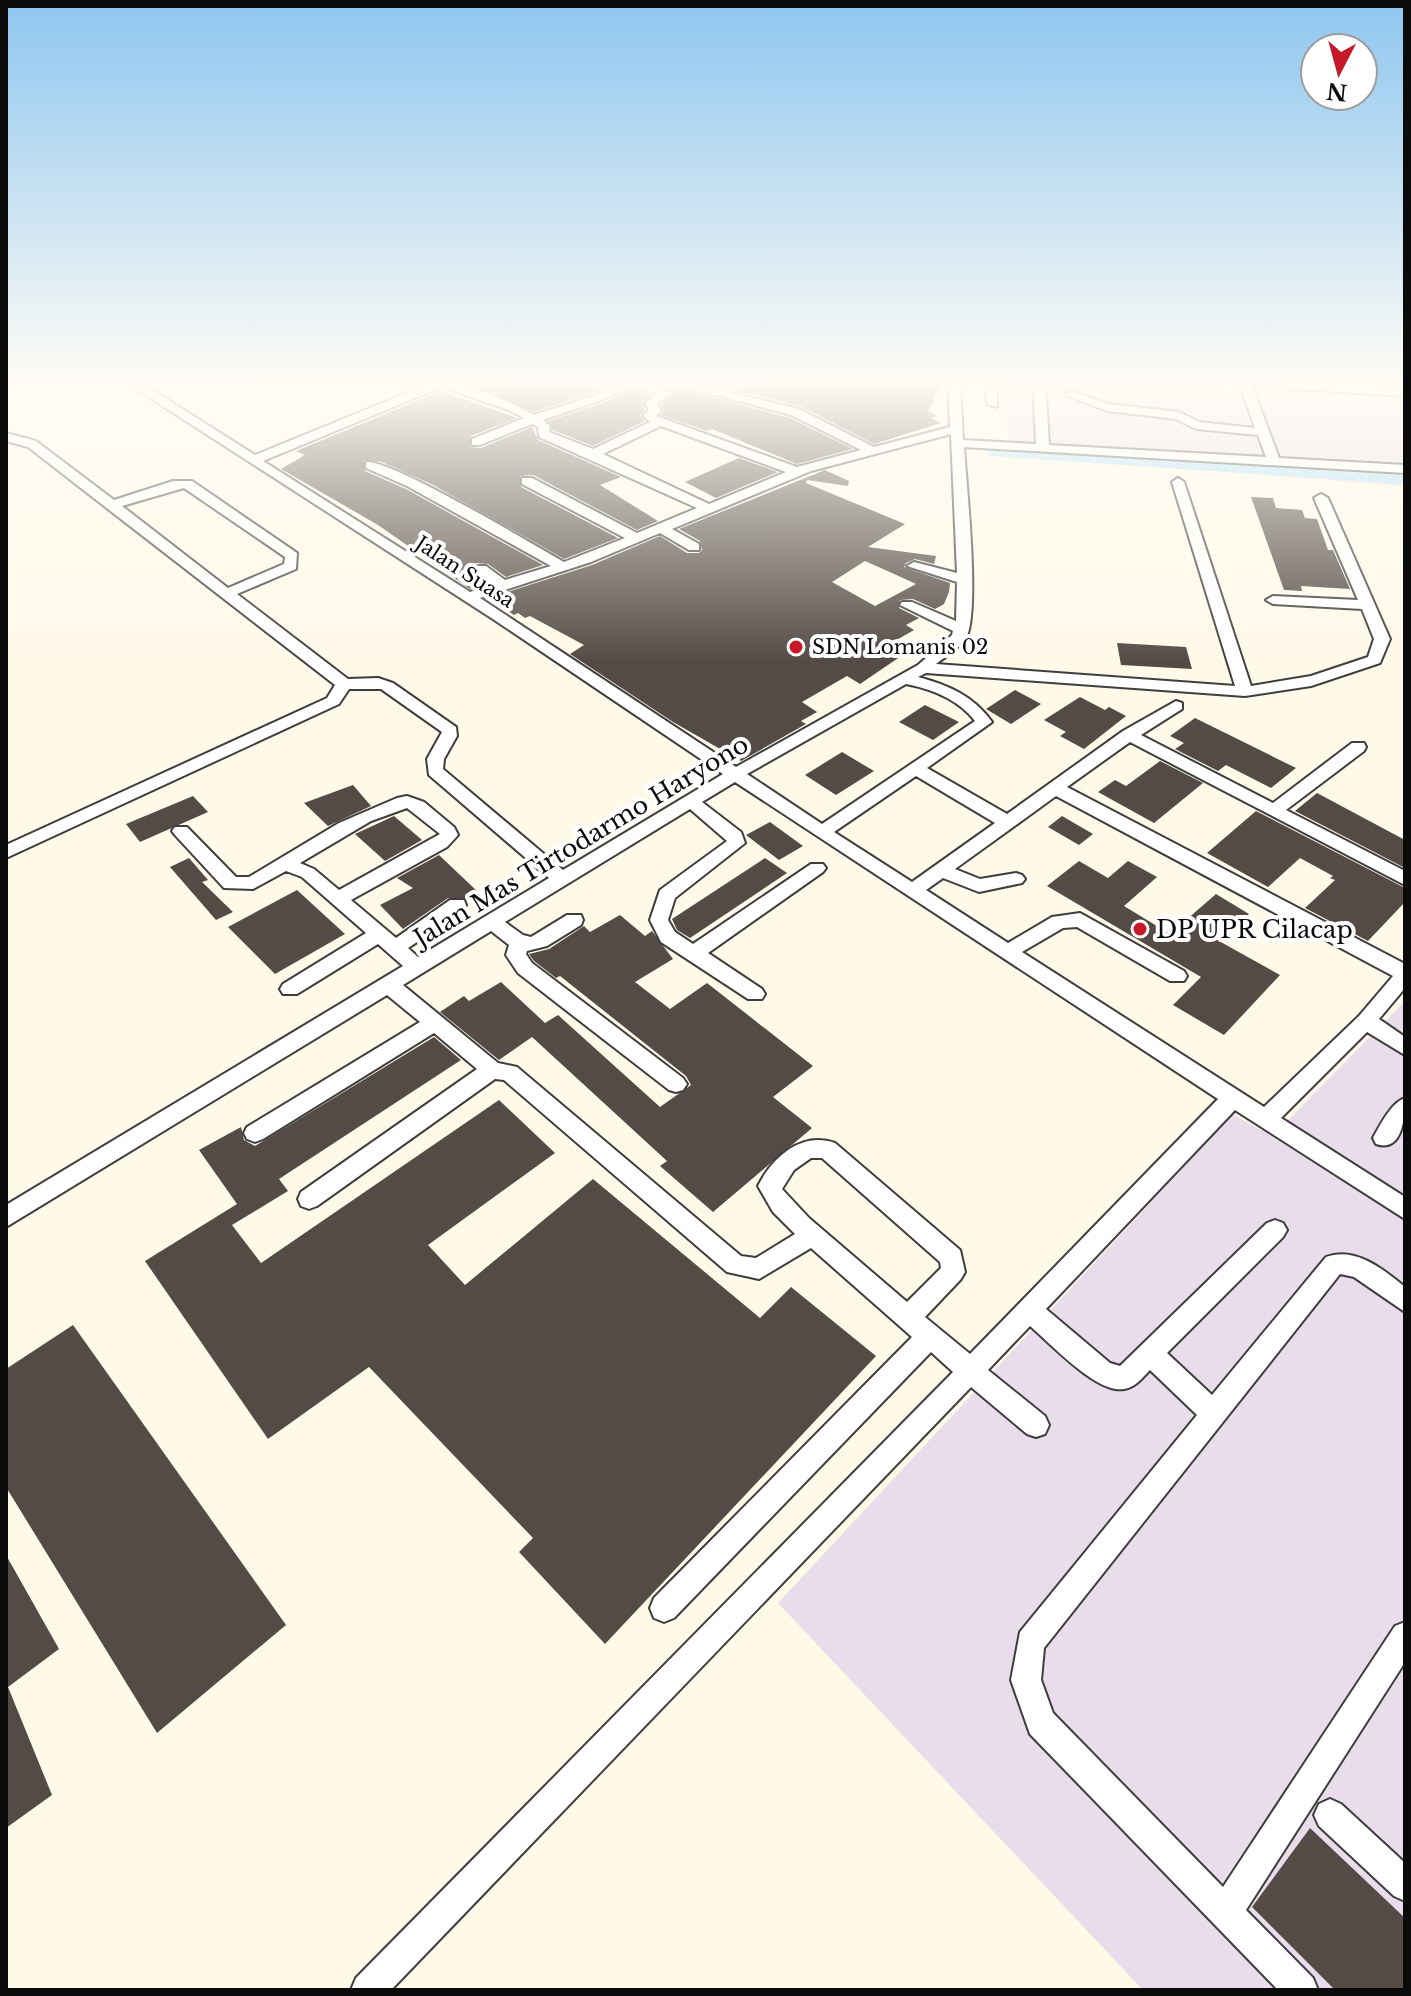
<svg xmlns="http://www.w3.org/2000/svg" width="1411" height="1996" viewBox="0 0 1411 1996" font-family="'Libre Baskerville',serif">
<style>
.industrial{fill:#e9ddeb}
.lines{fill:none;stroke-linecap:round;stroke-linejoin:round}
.river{fill:#a8e0fb;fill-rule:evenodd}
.building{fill:#544b46;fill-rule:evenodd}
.minor-casing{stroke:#3e3e3e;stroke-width:4}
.minor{fill:#fff;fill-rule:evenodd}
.poi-dot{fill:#c51829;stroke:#fff;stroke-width:3}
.labels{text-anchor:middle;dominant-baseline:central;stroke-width:8;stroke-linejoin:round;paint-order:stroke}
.far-street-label{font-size:20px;fill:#0b0b0b;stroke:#fff}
.far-poi-label{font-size:20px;fill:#0b0b0b;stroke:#fff;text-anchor:start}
.street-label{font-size:24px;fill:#0b0b0b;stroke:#fff}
.poi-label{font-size:24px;fill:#0b0b0b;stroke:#fff;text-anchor:start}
</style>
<rect width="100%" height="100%" fill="#fff9e8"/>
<g class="industrial">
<path d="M1002,381h403v105l-395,-31z"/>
<path d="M1405,1001v989h-262l-365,-387 455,-489 27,16 27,-9z"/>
</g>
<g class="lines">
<path class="river" d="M998,444l407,26v14l-415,-28 -3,-5z"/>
</g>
<g class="building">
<path d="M476,381h139l-20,11 -61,20 -65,-28z"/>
<path d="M651,381l139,37 63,31 -56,15 -85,-35 -5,2 -46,-16 3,-4 -3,-6 13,-13z"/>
<path d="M697,381h246l-15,30 9,5 -6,2 10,5 -67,21 -74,-38z"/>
<path d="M632,388l18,7 -8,7 3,7 -5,6 5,6 -52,25 -41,-16 -3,-9 56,-19z"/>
<path d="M441,391l76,27 -46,18 -1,11 11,1 51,-21 6,13 83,37 -21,8 58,36 -21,9 -104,-55 -13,1 1,11 97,51 -54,21 -131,-74 -51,-23 -18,-2 1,11 41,18 137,76 -37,12 -18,-13 -12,-1 -3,3 1,8 12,9 -16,6 -92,-64 -97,-56 24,-14 -9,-4z"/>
<path d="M739,458l39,14 -62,26 -31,-16z"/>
<path d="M825,470l24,11 -1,5 -41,-6 -1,3 99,41 -37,23 68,9 -2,8 -19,-5 -9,4 -2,4 46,16 -1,9 -5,12 -9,5 -22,-10 -13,1 -1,8 20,10 -13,7 8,5 -21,12 17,8 -50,34 -13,-8 -45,26 15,10 -16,9 5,3 -65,37 -68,-39 -103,-68 14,-9 -54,-29 -5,2 -7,-5 -4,2 -26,-17 104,-33 68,-29 27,17h12l3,-3 -2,-9 -21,-12zM865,561l38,17 13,6 -41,22 -43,-24z"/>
<path d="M1251,497l22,1 3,10 26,2 3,8 12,1 11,31h5l17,39 -49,-3 1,5 -18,-1z"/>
<path d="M1117,643l69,4 6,22 -71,-4z"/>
<path d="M1015,690l26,14 -30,20 -25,-15z"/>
<path d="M1080,697l25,13 4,-3 17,9 -42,33 -24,-13 6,-4 -22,-12z"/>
<path d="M925,705l34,17 -26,18 -34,-18z"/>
<path d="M1195,718l101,50 -25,20 -45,-23 -8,6 -43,-22 9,-6 -14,-7z"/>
<path d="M842,752l32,19 -38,24 -31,-20z"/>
<path d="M1160,761l43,22 -49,40 -56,-31 17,-12 11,6z"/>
<path d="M353,785l18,21 -43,20 -24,-23z"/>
<path d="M1317,793l88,47v28l-110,-57z"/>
<path d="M193,796l15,16 -68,30 -14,-18z"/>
<path d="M1256,811l149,77v14l-37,39 -63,-33 30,-28 -5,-2 3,-2 -33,-18 -32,29 -61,-34z"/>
<path d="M394,816l28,24 -37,21 -30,-27z"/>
<path d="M1062,816l31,18 -14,11 -31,-18z"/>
<path d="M770,822l33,24 -24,14 -33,-25z"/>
<path d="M439,855l39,37 -12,6h-18l-45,31 -23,-24 33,-17 -16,-10z"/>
<path d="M189,858l19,22 -6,2 31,30 -17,8 -46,-53z"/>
<path d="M765,858l22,15 -97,65 -13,-8 -5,-11z"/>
<path d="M1079,861l29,17 20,-17 29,16 -33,29 46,28 46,-40 33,20 -30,27 61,34 -56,60 -51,-30 28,-28 -154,-91z"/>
<path d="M297,890l48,44 -70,40 -47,-47z"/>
<path d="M620,915l25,21 7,-5 21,28 -38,23 35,27 37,-26 106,83 -40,31 39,31 -99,84 -53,-46 7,-5 -135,-124 -33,23 -59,-48 24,-16 5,5 32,-19 44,41 13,-8 102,92 31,-22 -5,-9 -126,-100 -4,2 -22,-17 -5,-7 20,-5 35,-23 6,6z"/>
<path d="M434,1037l27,23 -182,119 9,12 -56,34 29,38 238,-163 56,53 -127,92 37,40 128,-106 167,139 31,-31 85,69 -271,288 -86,-92 14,-14 -164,-171 -101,72 -123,-178 92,-57 -38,-54 42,-23 3,13 11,6z"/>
<path d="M73,1325l213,300 -129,108 -151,-246v-118z"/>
<path d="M6,1555l53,94 -51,38 44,108 -46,33z"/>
<path d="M1310,1828l95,90v72h-70l-83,-83z"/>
</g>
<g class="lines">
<g class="minor-casing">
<g id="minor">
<path d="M124,381h14l117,74 181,-74c25,0 73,19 98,34l62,-20 26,-14h21l28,12 -14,11 4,7 -5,5 141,51 64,-17 -70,-35 -128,-34h20l116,28 75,38 76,-20 -2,-46h12l3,59 73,4 -3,-63h12l4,64 217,12 -8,-22 -62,-6 -20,-10 -69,-8 -42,-16 6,-4 38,13 70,8 20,10 56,6 -15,-42 -25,-5h68l122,7v8l-153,-10 27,72 126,7v8l-441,-26c2,34 17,170 1,193 -7,9 -20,17 -29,24l299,22 -63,-204 6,-4 6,4 67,204 60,-10 57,-19 6,-18 -12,-30 -89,-5 -7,-4 7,-4 85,4 -44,-102 7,-4 7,4 62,141 -10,24 -69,23 -66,10 -319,-23 -8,4c30,8 56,19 74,45l-65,46 80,46 116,-83 53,-30 6,2v6l-41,26 132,68 79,-60h12l2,4 -2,4 -78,59 119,61v14l-275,-143 -63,45 338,177v24l-26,31 26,18v18l-38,-23 -86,86 124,79v22l-170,-109 -189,199 64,54 10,3 147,-143 8,-3 8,3 4,7 -4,7 -116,116 45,42 114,-138c29,-11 57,12 79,30v25l-51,-35 -14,-3 -296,374 -3,32 12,33 170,174 172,-261 10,-4v40l-159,248 67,68 5,12h-40l-248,-256 -19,-54 9,-48 177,-217 -47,-45c-8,8 -14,17 -26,19 -27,5 -74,-46 -94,-63l-42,44 57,46 4,9 -4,9 -9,3 -9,-3 -56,-47 -580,603h-40l5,-12 597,-606 -22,-20 -257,266 -10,4 -10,-4 -4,-10 4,-10 258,-261 -101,-89 -52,31 -32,-7 -223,-192 -9,-1 -178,127 -8,3 -8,-3 -3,-7 3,-7 176,-123 -43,-36 -171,106 -8,3 -8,-3 -3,-6 3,-6 173,-105 -33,-27 -381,232v-22l397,-239 -25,-22 -81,50h-14l-3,-5 3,-5 83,-51 -64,-56 -16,-6 -33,18 -29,-1 -49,-53 -3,-4 3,-4h12l49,50h13l90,-54 58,-25 10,-2 17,6 30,25 4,8 -11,12 -96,53 45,38 54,-38h14l2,5 -2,5 -56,38 10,9 131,-79 -120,-103 -2,-16 15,-27 -61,-43h-32l-10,15 -333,154v-13l321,-147 8,-13 -307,-238 -22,-6v-8l30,8 78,59 59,-19h19l105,72 -1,16 -59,25 111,85 30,-1 15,5 63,44 1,9 -13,23 -1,10 120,101 160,-96 -230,-155zM632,385l24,9 -11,9 4,7 -6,5 7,7 -57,27 -44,-17 1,-6 -7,-6 61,-21zM442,387l67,23 15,8 -52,21v6h8l52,-21 6,3 1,10 158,71 -60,25 -105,-55h-10v6l103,54 -61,24c-32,-18 -173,-103 -198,-100v6l41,18 144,80 -46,14 -19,-14h-10v6l17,12 -23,8 -207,-131zM661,426l125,46 -77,32 -106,-50zM951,434l6,139 -43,-11 -7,4 50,16 -1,39 -44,-19h-10l-2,3 53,26 -1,4 -34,30 -182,102 -256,-169 111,-36 69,-29 29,17h10v-6l-27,-15 139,-58zM184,488l101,69 -1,7 -56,24 -106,-82zM906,684c26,5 53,16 69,37l-153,103 -75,-50zM916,776l79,47 -83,59 -78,-50zM735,782l483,317 -248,255 -45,-37 36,-38 4,-7 -5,-22 -125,-107c-34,-12 -63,15 -77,43l15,26 22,22 -39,24 -15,-2 -224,-189 -19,-4 -95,-78 88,-54 18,14 -3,10 12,18 151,117 7,2 7,-2 4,-6 -4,-6 -151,-115 -6,-9 1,-3 20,-5 34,-21 2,-5 -2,-5h-14l-36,22 -8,-2 -18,-13 185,-113 37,32 -67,49 -10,30 11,22 87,57h14l3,-5 -3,-5 -54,-36 115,-81 3,-4 -3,-4h-12l-118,80 -18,-12 -7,-12 7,-22 70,-55 -4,-11 -39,-30zM1056,796l337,180 -34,40 -95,91 -242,-155 41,-24 14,-1 93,54h14l3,-5 -3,-5 -104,-58 -28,4 -44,26 -82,-53 17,-12 36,14 43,-9 3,-4 -3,-4 -6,-2 -36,6 -25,-10zM407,808l33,26 -101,56 -25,-21 -14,-6 71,-42zM811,1158h11l118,104 1,6 -34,34 -98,-84 -27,-29 12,-19z"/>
<path d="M985,381h12v26l-10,-3z"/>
<path d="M1405,1098c0,18 -2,55 -29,46l-3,-6c7,-13 18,-35 32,-40z"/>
<path d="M1330,1799l11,5 64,59v38l-11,-5 -75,-70 -5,-11 5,-11z"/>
</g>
</g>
<use href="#minor" class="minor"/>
</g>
<linearGradient id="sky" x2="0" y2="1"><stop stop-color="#8ec6f0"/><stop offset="0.58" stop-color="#fffcf5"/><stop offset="1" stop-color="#fffcf5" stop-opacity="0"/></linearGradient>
<rect width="1411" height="661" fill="url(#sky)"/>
<g class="poi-dot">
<circle cx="796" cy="647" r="8"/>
<circle cx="1140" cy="929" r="8"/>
</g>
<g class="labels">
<g class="far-street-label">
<text transform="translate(465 572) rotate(33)">Jalan Suasa</text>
</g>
<g class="far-poi-label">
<text x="812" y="647">SDN Lomanis 02</text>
</g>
<g class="street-label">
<text transform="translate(581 841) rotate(-31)">Jalan Mas Tirtodarmo Haryono</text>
</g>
<g class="poi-label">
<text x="1156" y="929">DP UPR Cilacap</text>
</g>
</g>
<rect width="1411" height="1996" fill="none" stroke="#0b0b0b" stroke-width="16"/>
<g transform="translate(1339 72) rotate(186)"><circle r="38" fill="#ffffff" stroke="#9d9d9d" stroke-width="2"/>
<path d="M0-6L14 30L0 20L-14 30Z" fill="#c51829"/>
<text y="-12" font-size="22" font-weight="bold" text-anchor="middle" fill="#0b0b0b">N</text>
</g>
</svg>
